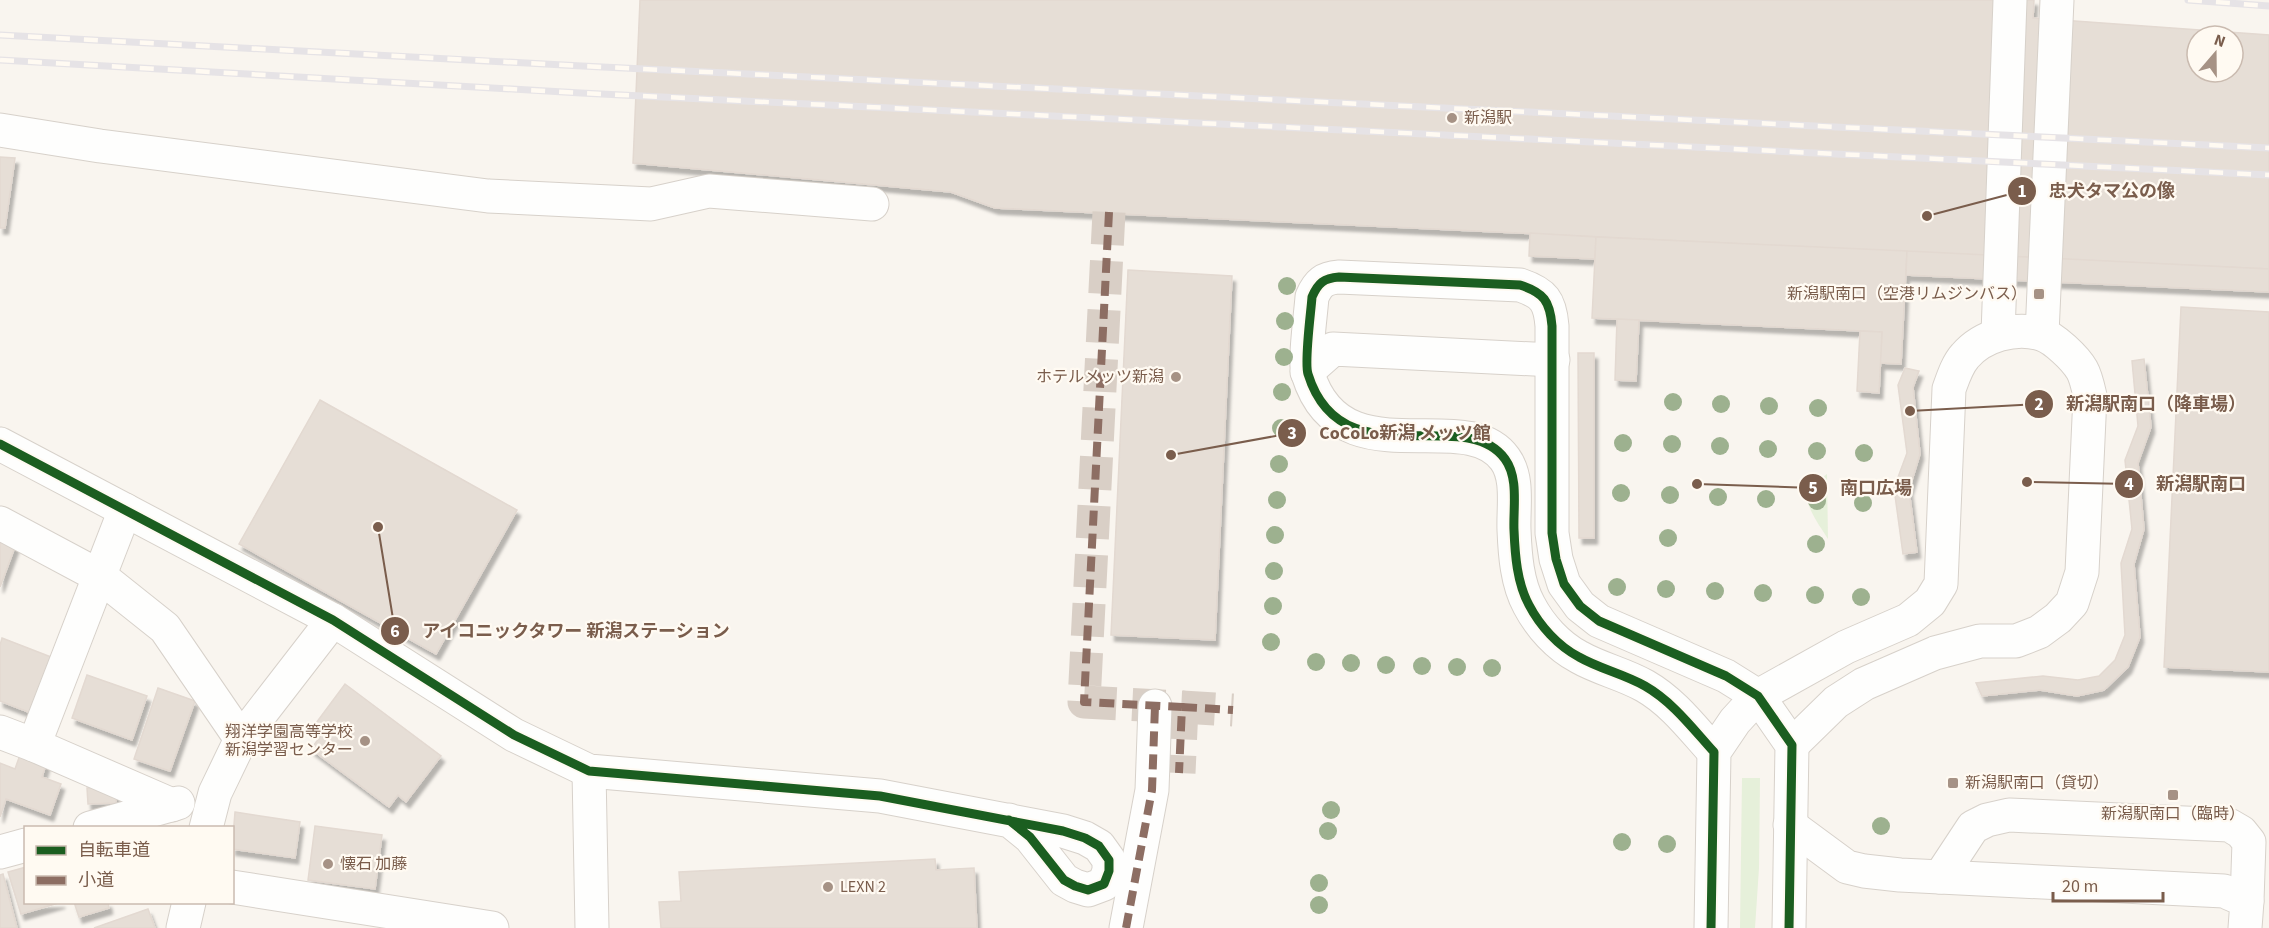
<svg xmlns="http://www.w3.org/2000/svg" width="2269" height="928" viewBox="0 0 2269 928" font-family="'Source Sans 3','Noto Sans JP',sans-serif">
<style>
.green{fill:#e6f0da}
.building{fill:#e6ded6;stroke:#e3d9d1;stroke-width:1.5;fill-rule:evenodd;filter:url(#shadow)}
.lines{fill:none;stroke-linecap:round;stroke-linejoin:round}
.minor-tunnel{stroke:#d9cfc6;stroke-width:33;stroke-dasharray:33 16;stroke-linecap:butt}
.minor-casing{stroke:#d7d1ca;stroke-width:35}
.minor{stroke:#fefefd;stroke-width:33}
.rail-casing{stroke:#e6e3e6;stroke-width:7}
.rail{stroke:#fffaf2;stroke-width:4.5;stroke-dasharray:14;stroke-linecap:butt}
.quiet{stroke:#8d6e63;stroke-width:8;stroke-dasharray:15 8;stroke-linecap:butt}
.cycleway-casing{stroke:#fffaf2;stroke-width:13}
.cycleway{stroke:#1b5e20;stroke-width:9}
.tree{fill:#9db18f}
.poi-dot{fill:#a69285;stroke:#fffaf2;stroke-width:2}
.labels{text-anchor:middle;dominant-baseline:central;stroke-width:4.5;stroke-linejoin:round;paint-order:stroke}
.poi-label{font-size:16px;fill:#7a5d4c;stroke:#fffaf2;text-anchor:start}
.leader{fill:none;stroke:#7a5d4c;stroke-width:2}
.callout-dot{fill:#7a5d4c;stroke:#fffaf2;stroke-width:2}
.mark-label{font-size:18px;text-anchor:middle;font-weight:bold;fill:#fff}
.callout-label{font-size:18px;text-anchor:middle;font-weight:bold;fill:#7a5d4c;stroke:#fffaf2;stroke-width:4.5;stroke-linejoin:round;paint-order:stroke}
</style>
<defs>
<filter id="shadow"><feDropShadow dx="3.5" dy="6" stdDeviation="1.5" flood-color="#0004"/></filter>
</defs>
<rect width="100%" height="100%" fill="#f9f5ef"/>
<g class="green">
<path d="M1827,474l1,65c-7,-12 -26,-35 -19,-49 4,-7 12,-11 18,-16z"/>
<path d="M1742,778h18l-1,90 -4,60h-15z"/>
</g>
<g class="building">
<path d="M640,0h1394l-1,18 236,17v234l-1274,-61 -44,-16 -318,-29zM2197,36h36v36h-36z"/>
<path d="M0,157l15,1 -10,70h-5z"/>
<path d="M1530,233l66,4 -1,22 -66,-3z"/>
<path d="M1596,237l311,14 -6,113 -21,-1 2,-31 -290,-14z"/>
<path d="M1907,251l362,18v23l-363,-17z"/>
<path d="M1128,270l104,6 -17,364 -104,-5z"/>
<path d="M2181,307l88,5v360l-105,-5z"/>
<path d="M1617,319l22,1 -3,61 -21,-1z"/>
<path d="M1860,331l22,1 -3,61 -22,-2z"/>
<path d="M1578,353h16v185h-15z"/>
<path d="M2144,359l7,68 -13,36 6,66 -10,35 6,73 -12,30 -24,23 -27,6 -37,-6 -58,6 -6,-13 67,-7 35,4 21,-4 16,-16 10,-25 -4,-72 11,-34 -7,-69 13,-34 -6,-65z"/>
<path d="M1905,368l14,3 -6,16 7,67 -11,36 8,62 -14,2 -9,-66 13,-35 -9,-68z"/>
<path d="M320,400l197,110 -81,144 -197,-110z"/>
<path d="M0,539l16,5 -16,43z"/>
<path d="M2,638l49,19 -20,56 -31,-12v-56z"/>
<path d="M87,675l60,21 -15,44 -60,-22z"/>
<path d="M345,684l96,72 -35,46 -8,-7 -9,12 -78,-58 11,-15 -9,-7z"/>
<path d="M158,688l37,13 -25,70 -36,-12z"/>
<path d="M21,752l26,9 -5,16 19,7 -11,31 -44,-16 -6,18v-54l15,6z"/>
<path d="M116,787v16l-28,1 -1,-16z"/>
<path d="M235,812l65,10 -5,36 -63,-9z"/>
<path d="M315,826l67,9 -7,54 -67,-9z"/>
<path d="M935,859l1,11 38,-2 3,60h-316l-2,-26 22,-1 -2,-29z"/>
<path d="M26,867v35h36l-41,12 -13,-42z"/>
<path d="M3,874l14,54h-17v-53z"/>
<path d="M74,902h34l1,6 -30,9z"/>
<path d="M148,909l7,19h-61z"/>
</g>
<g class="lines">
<g class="minor-tunnel">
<path d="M1109,212l-25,490 98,5 -3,66"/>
<path d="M1182,707l51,3"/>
</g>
<g class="minor-casing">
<g id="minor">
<path d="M0,130l100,16 388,50 163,8 58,-13 163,13"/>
<path d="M1998,334l12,-334"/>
<path d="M2042,334l15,-334"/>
<path d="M1307,372l26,-23 220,11"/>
<path d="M0,444l333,176 181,115 75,36 291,25 183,35 22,7 14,8 10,14v11l-5,13 -16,6 -13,-4 -11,-6 -34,-43 -21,-17"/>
<path d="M0,523l101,54 64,51 76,111"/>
<path d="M0,732l34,13 138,60"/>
<path d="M34,745l91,-235"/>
<path d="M1714,752c-21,-23 -41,-50 -69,-66 -21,-12 -45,-17 -66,-29 -21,-11 -39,-31 -50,-52 -12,-22 -14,-50 -15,-75 -1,-22 5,-52 -9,-71 -40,-56 -164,22 -197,-85 -4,-12 3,-62 4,-77 6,-14 12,-19 27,-20l181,8c24,8 30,16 32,41v207l4,26 8,25 16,22 19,15 127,55 32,20 34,49 -3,183"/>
<path d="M589,771l3,157"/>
<path d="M1790,825l57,42 17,4 36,4 324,16 23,10 -2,27"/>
<path d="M90,828l88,-25"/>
<path d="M206,828l9,-35 26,-54 92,-119"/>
<path d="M0,852l26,-7"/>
<path d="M1940,877l33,-50 14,-7 22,-5 220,10 12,7 8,10 -2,59"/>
<path d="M232,887l260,41"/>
<path d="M183,928l6,-26"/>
<path d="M1126,928l26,-138 3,-84"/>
<path d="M1711,928l3,-176 21,-31 23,-25 88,-49 62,-27 22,-18 11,-18 8,-195c4,-11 8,-24 16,-33 17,-20 50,-30 76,-22 13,4 34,24 41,36 4,7 6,17 8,26l-8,176 -10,31 -14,15 -19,14 -23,9h-36l-45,12 -71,31 -28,18 -44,43"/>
</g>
</g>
<use href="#minor" class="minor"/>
<g class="rail-casing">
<g id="rail">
<path d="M2188,0l81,6"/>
<path d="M0,35l582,31 1687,82"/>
<path d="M0,60l581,33 1688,82"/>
</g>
</g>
<use href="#rail" class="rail"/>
<g class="quiet">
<path d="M1109,212l-25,490 98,5 -3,66"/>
<path d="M1182,707l51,3"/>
<path d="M1126,928l26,-138 3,-84"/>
</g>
<g class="cycleway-casing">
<g id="cycleway">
<path d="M0,444l333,176 181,115 75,36 291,25 183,35 22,7 14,8 10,14v11l-5,13 -16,6 -13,-4 -11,-6 -34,-43 -21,-17"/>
<path d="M1711,928l3,-176c-21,-23 -41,-50 -69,-66 -21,-12 -45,-17 -66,-29 -21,-11 -39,-31 -50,-52 -12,-22 -14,-50 -15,-75 -1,-22 5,-52 -9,-71 -40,-56 -164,22 -197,-85 -4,-12 3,-62 4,-77 6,-14 12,-19 27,-20l181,8c24,8 30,16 32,41v207l4,26 8,25 16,22 19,15 127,55 32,20 34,49 -3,183"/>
</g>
</g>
<use href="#cycleway" class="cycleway"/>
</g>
<g class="tree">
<circle cx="1287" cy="286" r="9"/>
<circle cx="1285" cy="321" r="9"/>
<circle cx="1284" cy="357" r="9"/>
<circle cx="1282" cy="392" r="9"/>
<circle cx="1673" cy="402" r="9"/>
<circle cx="1721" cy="404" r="9"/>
<circle cx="1769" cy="406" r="9"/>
<circle cx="1818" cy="408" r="9"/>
<circle cx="1281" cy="428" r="9"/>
<circle cx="1623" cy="443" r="9"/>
<circle cx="1672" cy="444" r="9"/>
<circle cx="1720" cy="446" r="9"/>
<circle cx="1768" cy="449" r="9"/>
<circle cx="1817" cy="451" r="9"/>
<circle cx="1864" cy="453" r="9"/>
<circle cx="1279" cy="464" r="9"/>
<circle cx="1621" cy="493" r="9"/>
<circle cx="1670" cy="495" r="9"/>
<circle cx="1718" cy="497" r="9"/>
<circle cx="1766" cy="499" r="9"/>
<circle cx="1277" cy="500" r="9"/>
<circle cx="1817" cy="501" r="9"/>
<circle cx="1863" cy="503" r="9"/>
<circle cx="1275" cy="535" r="9"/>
<circle cx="1668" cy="538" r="9"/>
<circle cx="1816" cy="544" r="9"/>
<circle cx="1274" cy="571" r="9"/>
<circle cx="1617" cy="587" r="9"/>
<circle cx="1666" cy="589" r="9"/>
<circle cx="1715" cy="591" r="9"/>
<circle cx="1763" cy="593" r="9"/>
<circle cx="1815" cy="595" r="9"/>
<circle cx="1861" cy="597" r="9"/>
<circle cx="1273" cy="606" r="9"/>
<circle cx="1271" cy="642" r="9"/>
<circle cx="1316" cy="662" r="9"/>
<circle cx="1351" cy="663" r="9"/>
<circle cx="1386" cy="665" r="9"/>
<circle cx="1422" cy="666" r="9"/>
<circle cx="1457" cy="667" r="9"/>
<circle cx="1492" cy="668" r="9"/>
<circle cx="1331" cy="810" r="9"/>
<circle cx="1881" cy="826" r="9"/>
<circle cx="1328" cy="831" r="9"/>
<circle cx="1622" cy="842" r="9"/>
<circle cx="1667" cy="844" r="9"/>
<circle cx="1319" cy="883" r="9"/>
<circle cx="1319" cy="905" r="9"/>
</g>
<g class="poi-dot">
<circle cx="1452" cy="118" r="6"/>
<rect x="2033" y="288" width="12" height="12" rx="3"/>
<circle cx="1176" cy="377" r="6"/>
<circle cx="365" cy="741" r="6"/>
<rect x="1947" y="777" width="12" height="12" rx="3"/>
<rect x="2167" y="789" width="12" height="12" rx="3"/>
<circle cx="328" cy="864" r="6"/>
<circle cx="828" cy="887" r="6"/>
</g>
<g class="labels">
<g class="poi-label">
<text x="1464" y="118">新潟駅</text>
<text x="2027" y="294" text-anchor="end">新潟駅南口（空港リムジンバス）</text>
<text x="1164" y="377" text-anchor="end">ホテルメッツ新潟</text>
<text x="353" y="732" text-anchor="end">翔洋学園高等学校<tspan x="353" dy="18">新潟学習センター</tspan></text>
<text x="1965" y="783">新潟駅南口（貸切）</text>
<text x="2173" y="814" text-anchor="middle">新潟駅南口（臨時）</text>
<text x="340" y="864">懐石 加藤</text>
<text x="840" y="887">LEXN 2</text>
</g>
</g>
<path class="leader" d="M1927 216L2022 191M1910 411L2039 404M1171 455L1292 433M2027 482L2129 484M1697 484L1813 488M378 527L395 631"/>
<g class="callout-dot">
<circle cx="1927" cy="216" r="6"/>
<circle cx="1910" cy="411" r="6"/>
<circle cx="1171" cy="455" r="6"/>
<circle cx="2027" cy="482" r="6"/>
<circle cx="1697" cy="484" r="6"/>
<circle cx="378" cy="527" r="6"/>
<circle cx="2022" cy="191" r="15"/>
<circle cx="2039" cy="404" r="15"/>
<circle cx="1292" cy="433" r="15"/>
<circle cx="2129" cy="484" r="15"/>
<circle cx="1813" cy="488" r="15"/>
<circle cx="395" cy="631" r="15"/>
</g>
<g class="mark-label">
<text x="2022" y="197">1</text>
<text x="2039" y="410">2</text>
<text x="1292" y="439">3</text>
<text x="2129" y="490">4</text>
<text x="1813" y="494">5</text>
<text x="395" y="637">6</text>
</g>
<g class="callout-label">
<text x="2112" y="197">忠犬タマ公の像</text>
<text x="2156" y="410">新潟駅南口（降車場）</text>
<text x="1405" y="439">CoCoLo新潟 メッツ館</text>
<text x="2201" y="490">新潟駅南口</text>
<text x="1876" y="494">南口広場</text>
<text x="576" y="637">アイコニックタワー 新潟ステーション</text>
</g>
<rect x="24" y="826" width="210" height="78" fill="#fffaf2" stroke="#cabbb0" stroke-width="1.5"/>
<rect x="36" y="846" width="30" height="9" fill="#1b5e20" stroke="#cabbb0" stroke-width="1.5"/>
<text x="78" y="856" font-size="18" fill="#7a5d4c">自転車道</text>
<rect x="36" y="876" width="30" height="9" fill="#8d6e63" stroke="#cabbb0" stroke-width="1.5"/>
<text x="78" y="886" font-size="18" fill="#7a5d4c">小道</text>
<g transform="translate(2215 54) rotate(20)"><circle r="28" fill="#fffaf2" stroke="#cabbb0" stroke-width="1.5"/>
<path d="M0-4.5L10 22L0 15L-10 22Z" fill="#a69285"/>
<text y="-9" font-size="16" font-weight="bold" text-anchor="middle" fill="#7a5d4c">N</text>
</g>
<path d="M2053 892v9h110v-9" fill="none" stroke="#7a5d4c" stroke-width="3"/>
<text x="2062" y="892" font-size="18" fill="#7a5d4c" stroke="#fffaf2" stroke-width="4.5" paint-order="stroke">20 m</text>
</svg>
